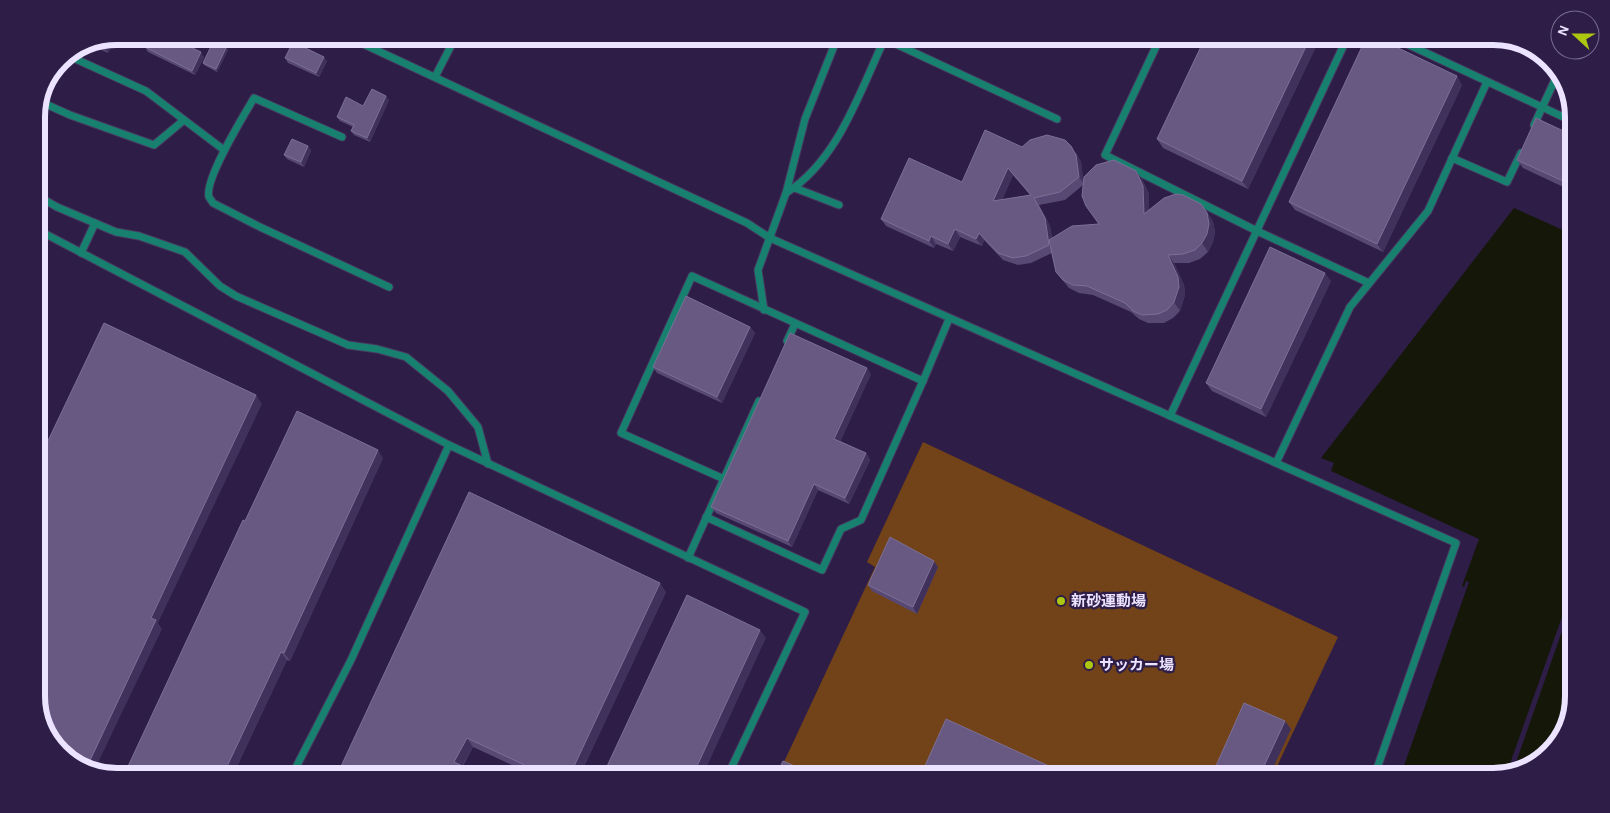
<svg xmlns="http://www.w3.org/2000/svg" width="1610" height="813" viewBox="0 0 1610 813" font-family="'Alegreya Sans','Noto Sans JP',sans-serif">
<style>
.green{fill:#724319}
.water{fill:#151808}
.pier{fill:#2d1d47}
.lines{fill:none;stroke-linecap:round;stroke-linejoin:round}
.service-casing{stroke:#483961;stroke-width:9}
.service{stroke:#18806f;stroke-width:7}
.wall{fill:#584974;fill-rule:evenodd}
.shaded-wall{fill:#40305c}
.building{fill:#685983;stroke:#7c6f97;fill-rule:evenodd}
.poi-dot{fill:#adc60f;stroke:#2d1d47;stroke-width:2}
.labels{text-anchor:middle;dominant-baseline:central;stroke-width:4.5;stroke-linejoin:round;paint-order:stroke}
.poi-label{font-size:15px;font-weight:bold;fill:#ebe3ff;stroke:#2d1d47;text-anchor:start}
.rim{fill:none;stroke:#ebe3ff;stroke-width:6}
</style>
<rect width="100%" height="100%" fill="#2d1d47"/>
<path class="green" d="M923,442l415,195 -66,140h-495l98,-210 -8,-5z"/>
<path class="water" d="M1514,208l60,27v461l-8,35 -29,32 -44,14h-93l69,-195 -3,-1 -2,6 -2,-1 17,-47 -148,-68 3,-8 -13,-5z"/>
<path class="pier" d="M1574,583v14l-61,174 -6,1z"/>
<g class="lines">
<g class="service-casing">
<g id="service">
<path d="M346,36l401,187 23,15 686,305 -82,234"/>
<path d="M1161,36l-56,119 152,76 112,52"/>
<path d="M1390,36l184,86"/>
<path d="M885,39l172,80"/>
<path d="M69,56l77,35 78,59"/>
<path d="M435,77l21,-41"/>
<path d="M41,102l29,13 84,30 30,-25"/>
<path d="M1534,125l25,-54"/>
<path d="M342,137l-88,-39c-10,17 -50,82 -45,99 1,2 3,4 4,6l47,24 129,60"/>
<path d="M1452,158l55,24 14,-29"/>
<path d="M795,188l44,17"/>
<path d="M786,193l19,-74 33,-83"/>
<path d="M36,195l21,12 59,25 23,4 46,16 35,34 16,10 112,49 29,4 29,8 42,34 30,36 10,37"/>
<path d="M36,229l413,216 356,167 -78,165"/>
<path d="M81,253l14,-30"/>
<path d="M764,310l-6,-40 28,-77c53,-33 74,-103 100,-157"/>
<path d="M787,341l8,-17"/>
<path d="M1170,416l178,-380"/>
<path d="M1276,463l74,-156 78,-96 59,-129"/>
<path d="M724,479l-103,-46 71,-157 231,105 26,-62"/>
<path d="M706,517l116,53 19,-41 20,-9 62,-139"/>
<path d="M688,558l71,-157"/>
<path d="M291,777l60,-117 98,-215"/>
</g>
</g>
<use href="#service" class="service"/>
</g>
<g class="wall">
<path d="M1206,36h115l-73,153 -85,-41 -6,-9z"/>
<path d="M116,37l-8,16 -15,-7z"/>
<path d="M145,47l59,10 -9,18 -47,-23z"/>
<path d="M226,48l2,2 -11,22 -13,-7 -1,-2z"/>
<path d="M285,58l42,3 -8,16 -31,-14z"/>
<path d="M1462,85l-79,167 -88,-42 -6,-8z"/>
<path d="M389,100l-19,42 -16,-7 -3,-4 2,-4 -13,-6 -3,-4 26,-11z"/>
<path d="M1574,136v56l-51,-24 -6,-8z"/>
<path d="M308,146l3,5 -7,16 -17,-8 -3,-4z"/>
<path d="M1022,147l54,6 5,9 2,18 59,-1 7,15v16l58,2 6,10 2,10 -2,10 -5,10 -8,7 -11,4h-15l10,22 1,10 -5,16 -7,7 -9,5h-16l-9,-4 -8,-7 -38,-17 -14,-2 -10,-5 -13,-16 -4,-19 -21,10 -13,2 -15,-5 -19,-20 -2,6 -22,-9 -7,14 -17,-7 -2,4 -48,-22 -5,-7 81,-37zM1013,175l17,20 -28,5zM1083,185l3,21 13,18 -47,14 -2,-12 -11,-21 26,-5z"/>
<path d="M1331,281l-65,136 -54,-26 -6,-8z"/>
<path d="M750,327l5,6 -33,70 -65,-30 -4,-6z"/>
<path d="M871,374l-31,67 26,12 4,7 -21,44 -31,-14 -26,57 -76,-34 -5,-6z"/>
<path d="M383,458l-93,203 -3,-1 -55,117h-109z"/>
<path d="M938,567l-21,47 -45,-23 -4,-6z"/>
<path d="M666,592l-87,185h-41l-65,-30 -10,19 -127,11z"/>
</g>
<g class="shaded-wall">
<path d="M1311,36h10l-73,153 -6,-8z"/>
<path d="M116,37l-8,16 -5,-8 1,-3z"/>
<path d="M226,48l2,2 -11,22 -1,-3z"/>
<path d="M201,52l3,5 -9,18 -3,-4z"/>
<path d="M324,57l3,4 -8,16 -3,-4z"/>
<path d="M1457,76l5,9 -79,167 -6,-8z"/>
<path d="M386,96l3,4 -19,42 -3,-4z"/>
<path d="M308,146l3,5 -7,16 -3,-5z"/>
<path d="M1071,146l10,16 3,22 -5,-7z"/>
<path d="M1008,168l5,7 -15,33 -5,-7z"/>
<path d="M1136,171l6,8 7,15v29l-5,-9z"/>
<path d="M1034,198l16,28 4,26 -5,-7z"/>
<path d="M1201,204l12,18 2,10 -2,10 -5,10 -6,-9z"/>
<path d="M955,229l5,8 -7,14 -5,-7z"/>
<path d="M979,233l5,7 -2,6 -6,-7z"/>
<path d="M931,236l5,8 -2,4 -5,-7z"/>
<path d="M1168,255l6,8 10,22 1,10 -5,16 -6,-9z"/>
<path d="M1325,273l6,8 -65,136 -5,-8z"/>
<path d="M750,327l5,6 -33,70 -5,-6z"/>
<path d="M867,368l4,6 -32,71 -5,-6z"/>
<path d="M256,395l6,9 -104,219 4,6 -68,142 -8,-2 65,-151z"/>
<path d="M378,450l5,8 -93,203 -6,-8z"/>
<path d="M866,453l4,7 -21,44 -4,-6z"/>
<path d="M814,484l4,6 -26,57 -4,-6z"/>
<path d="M934,561l4,6 -21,47 -4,-7z"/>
<path d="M660,583l6,9 -87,185h-10z"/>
<path d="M760,630l6,8 -64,139h-10z"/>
<path d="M281,652l6,8 -55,117h-10z"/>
<path d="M1285,721l6,8 -22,48h-10z"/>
<path d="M467,738l6,9 -13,23 -6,-8z"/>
<path d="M804,770l3,4 -1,3h-5z"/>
</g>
<g class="building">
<path d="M150,36h17l34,16 -9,19 -47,-24z"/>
<path d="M1206,36h105l-69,145 -85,-42z"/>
<path d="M1367,36h6l84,40 -80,168 -88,-42z"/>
<path d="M213,42l13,6 -10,21 -13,-6z"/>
<path d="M293,42l31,15 -8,16 -31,-15z"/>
<path d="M372,89l14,7 -19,42 -16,-7 3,-6 -17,-8 9,-20 17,9z"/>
<path d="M1536,118l38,18v50l-57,-26z"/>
<path d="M985,130l37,17 8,-7 17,-5 18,5 6,6 5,9 3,22 -19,15 -26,6 11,20 4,27 -23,11 -13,2 -15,-5 -19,-20 -3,6 -21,-10 -7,15 -17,-8 -2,5 -48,-22 28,-61 53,24zM1008,168l23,27 -38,6z"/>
<path d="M292,139l16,7 -7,16 -17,-7z"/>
<path d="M1114,160l22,11 7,15 1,28 20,-16 12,-4 7,1 18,9 6,9 2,11 -2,10 -5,9 -7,7 -12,4 -15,1 10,22 1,10 -5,15 -7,8 -9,4 -16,1 -9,-4 -8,-8 -38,-17 -14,-1 -10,-5 -7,-8 -7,-32 23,-14 27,-2 -13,-18 -4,-10 2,-19 12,-12z"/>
<path d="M1270,247l55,26 -64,136 -55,-26z"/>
<path d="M686,296l64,31 -33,70 -64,-30z"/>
<path d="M104,323l152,72 -105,223 5,2 -70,149h-4l-32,-28 -14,-40v-235z"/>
<path d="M790,333l77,35 -33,71 32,14 -21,45 -31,-14 -26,57 -77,-34z"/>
<path d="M297,411l81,39 -94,203 -3,-1 -59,125h-99l120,-257 2,1z"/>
<path d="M469,492l191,91 -91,194h-19l-83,-39 -13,24 32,15h-150z"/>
<path d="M890,537l44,24 -21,46 -45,-22z"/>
<path d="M687,595l73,35 -68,147h-90z"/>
<path d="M1244,703l41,18 -26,56h-48z"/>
<path d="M946,719l127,58h-153z"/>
<path d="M783,761l21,9 -3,7h-26z"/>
</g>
<g class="poi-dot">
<circle cx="1061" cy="601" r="5"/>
<circle cx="1089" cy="665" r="5"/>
</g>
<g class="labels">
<g class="poi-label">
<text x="1071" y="601">新砂運動場</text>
<text x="1099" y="665">サッカー場</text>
</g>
</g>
<path d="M0 0H1610V813H0ZM117 45H1493A72 72 0 0 1 1565 117V696A72 72 0 0 1 1493 768H117A72 72 0 0 1 45 696V117A72 72 0 0 1 117 45Z" fill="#2d1d47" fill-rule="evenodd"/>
<path class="rim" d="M117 45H1493A72 72 0 0 1 1565 117V696A72 72 0 0 1 1493 768H117A72 72 0 0 1 45 696V117A72 72 0 0 1 117 45Z"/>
<g transform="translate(1575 35) rotate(291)"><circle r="24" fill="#2d1d47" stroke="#796c91"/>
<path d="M0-4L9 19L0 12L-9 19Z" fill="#adc60f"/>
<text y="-8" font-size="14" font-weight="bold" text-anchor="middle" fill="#ebe3ff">N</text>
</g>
</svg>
